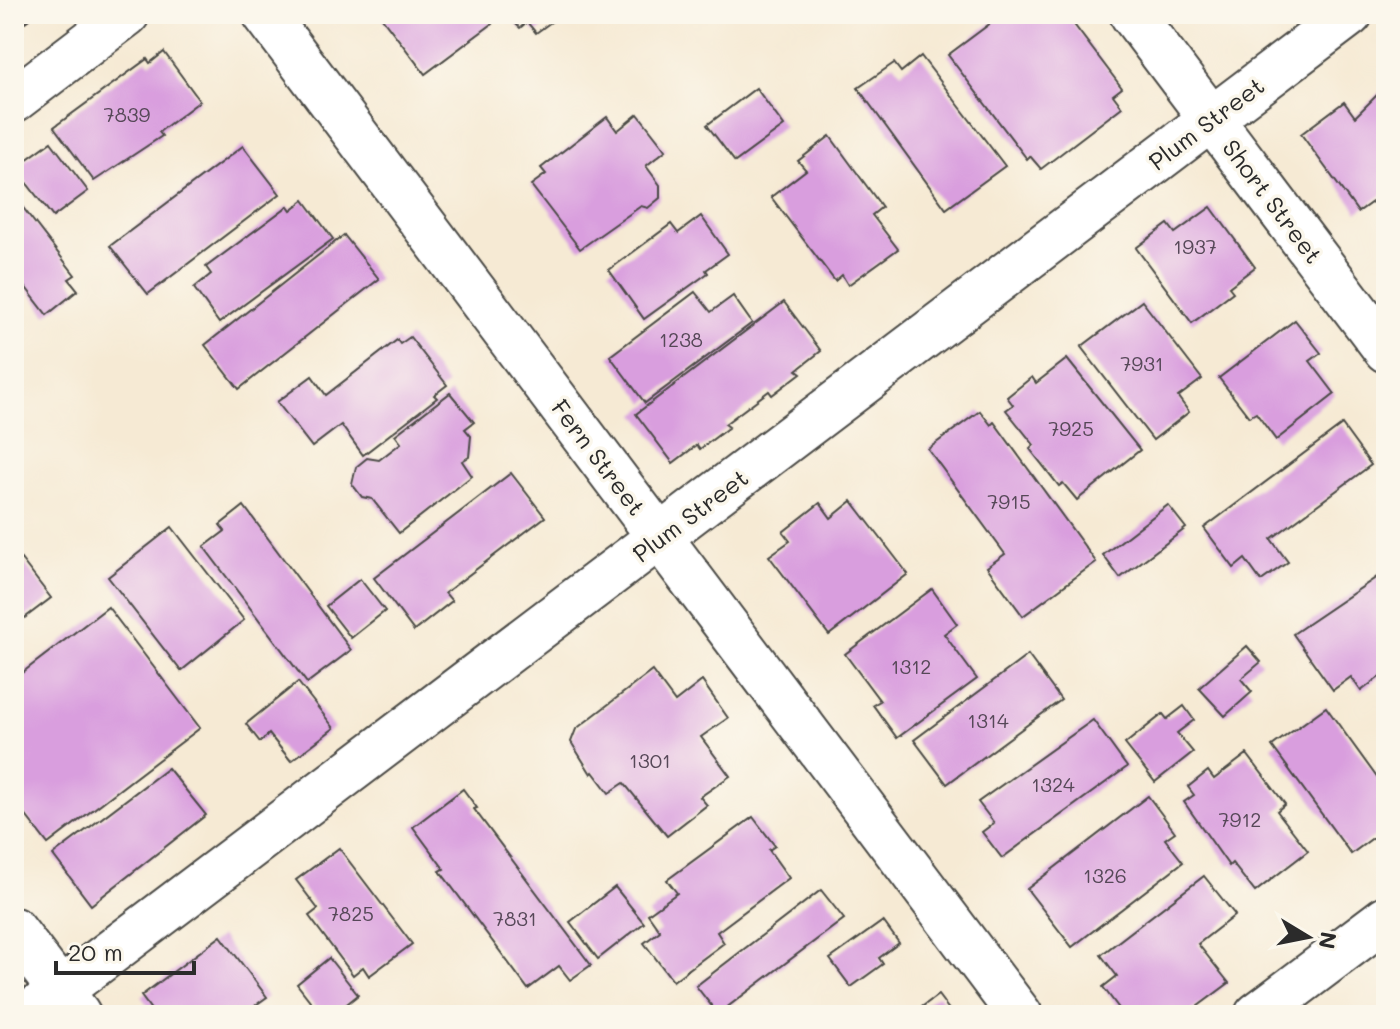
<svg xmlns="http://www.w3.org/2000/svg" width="1400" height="1029" viewBox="0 0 1400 1029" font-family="Mali,sans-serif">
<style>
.building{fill:#d99ede}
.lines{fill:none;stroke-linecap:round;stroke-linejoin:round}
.minor-casing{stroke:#494844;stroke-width:48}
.minor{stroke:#fff;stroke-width:44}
.labels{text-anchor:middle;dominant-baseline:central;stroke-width:7;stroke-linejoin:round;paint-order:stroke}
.number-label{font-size:20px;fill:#564858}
.street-label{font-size:24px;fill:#2b2b2b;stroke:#fbf7ec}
</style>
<rect width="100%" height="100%" fill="#fbf7ec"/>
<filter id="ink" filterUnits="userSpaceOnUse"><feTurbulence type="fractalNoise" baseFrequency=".0125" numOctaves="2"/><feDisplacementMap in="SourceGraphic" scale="16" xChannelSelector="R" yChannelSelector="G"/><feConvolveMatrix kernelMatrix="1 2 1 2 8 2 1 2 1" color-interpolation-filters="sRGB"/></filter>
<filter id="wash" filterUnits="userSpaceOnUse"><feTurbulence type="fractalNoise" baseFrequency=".006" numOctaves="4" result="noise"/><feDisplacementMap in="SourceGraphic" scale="32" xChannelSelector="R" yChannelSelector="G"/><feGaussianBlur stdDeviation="1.8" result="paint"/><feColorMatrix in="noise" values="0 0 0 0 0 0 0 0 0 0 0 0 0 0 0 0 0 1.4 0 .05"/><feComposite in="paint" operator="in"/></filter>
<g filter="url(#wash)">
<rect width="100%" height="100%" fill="#f6ead4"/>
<g id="blocks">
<g class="building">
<path d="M14,14h22l-22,16z"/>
<path d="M379,14h106l7,10 -67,50z"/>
<path d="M505,14h57l-26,19 -9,-11 -7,6z"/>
<path d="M1003,14h63l56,74 -9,7 9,12 -81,62 -11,-13 -3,3 -79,-104z"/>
<path d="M164,52l36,49 -41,31 3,4 -68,45 -40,-54 93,-68 3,4z"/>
<path d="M921,56l84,110 -59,43 -88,-121 36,-25 7,9z"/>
<path d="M1386,86v106l-28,20 -57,-78 43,-32 11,15z"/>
<path d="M756,88l28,38 -49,36 -28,-37z"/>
<path d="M638,114l28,36 -20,16 14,19v13l-12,10 -7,-2 -61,43 -49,-64 15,-11 -5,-6 66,-51 10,14z"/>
<path d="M830,136l52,71 -10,8 26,34 -50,36 -6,-10 -7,6 -64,-84 35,-27 -8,-9z"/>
<path d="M51,142l37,49 -35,26 -38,-49z"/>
<path d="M243,146l37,48 -132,100 -38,-48z"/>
<path d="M14,196l61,79 -6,4 9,11 -31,25 -33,-43z"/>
<path d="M304,200l29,39 -114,84 -25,-35 17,-14 -5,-7 82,-61 3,4z"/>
<path d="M1211,207l44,60 -26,20 4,5 -41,31 -56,-75 32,-24 7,9z"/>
<path d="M701,216l27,38 -22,16 2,3 -64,46 -35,-49 62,-46 7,9z"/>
<path d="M344,235l35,44 -140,110 -34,-44z"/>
<path d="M695,292l16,20 22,-16 19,27 -107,80 -35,-47z"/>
<path d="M1142,301l60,78 -24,18 11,15 -36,28 -72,-93z"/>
<path d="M784,302l37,49 -24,19 4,3 -29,22 -3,-4 -44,33 4,3 -29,22 -3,-4 -24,18 -37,-49z"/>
<path d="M1295,320l26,33 -11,8 25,33 -59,46 -20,-27 -7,4 -30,-39z"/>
<path d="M410,337l37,48 -13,10 3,3 -74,57 -22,-30 -29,22 -35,-45 35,-26 14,19 71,-55 3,4z"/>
<path d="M1067,359l73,91 -63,50 -14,-17 -4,3 -29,-37 4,-4 -28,-35 7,-5 -6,-8 25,-20 4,6z"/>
<path d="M450,393l24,29 -9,7 6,7 -2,21 -7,4 10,15 -73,57 -27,-34 -10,-2 -10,-13 4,-17 11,-9 12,2 22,-17 -6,-8z"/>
<path d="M980,411l11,14 3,-3 102,140 -73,54 -36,-49 18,-13 -77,-105z"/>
<path d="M1342,425l29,40 -100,74 17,23 -27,19 -16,-22 -11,9 -30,-40z"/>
<path d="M511,473l34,44 -100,76 7,8 -38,30 -40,-53z"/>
<path d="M852,501l56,73 -79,61 -60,-79 21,-15 -7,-9 37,-29 11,15z"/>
<path d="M1168,505l18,23 -66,50 -17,-23z"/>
<path d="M244,506l107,144 -44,33 -103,-136 21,-16 -5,-6z"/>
<path d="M172,527l72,93 -63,51 -73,-94z"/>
<path d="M21,559l30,39 -37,28v-61z"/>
<path d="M1386,571v101l-25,19 -10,-14 -18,13 -40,-56z"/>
<path d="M360,579l25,32 -34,27 -25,-32z"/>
<path d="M932,589l25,35 -13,10 33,45 -80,59 -24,-33 7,-4 -35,-47z"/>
<path d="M108,607l92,121 -152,116 -34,-44v-121z"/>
<path d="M1247,646l14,16 -20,17 11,13 -27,24 -26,-28z"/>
<path d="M1028,655l33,45 -114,84 -33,-44z"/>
<path d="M652,671l23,31 27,-21 26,37 -27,19 29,39 -30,21 7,8 -40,31 -43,-53 -15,10 -16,-21 -2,2 -20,-32 5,-13z"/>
<path d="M298,682l36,46 -43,33 -22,-27 -9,8 -14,-18z"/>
<path d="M1184,706l10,14 -17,13 16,19 -38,30 -30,-38 38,-30 4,5z"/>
<path d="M1326,707l60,83v38l-35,26 -79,-108z"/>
<path d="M1093,720l34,47 -125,91 -20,-26 12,-9 -16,-21z"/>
<path d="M1247,754l38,50 -8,7 31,40 -53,41 -23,-29 -3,3 -45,-64 10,-7 -6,-8 20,-16 6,8z"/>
<path d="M168,768l38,47 -115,90 -38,-50z"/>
<path d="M463,789l14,19 -3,1 117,156 -21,15 -11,-14 -31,23 -88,-118 4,-2 -31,-42z"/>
<path d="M1148,796l27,36 -10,7 18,23 -111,85 -45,-58z"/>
<path d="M753,817l22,29 -6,4 20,28 -72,54 7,11 -51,38 -29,-38 16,-12 -12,-17 29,-21 -10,-13z"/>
<path d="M339,848l73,96 -43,32 -6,-9 -10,8 -44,-59 9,-7 -22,-29z"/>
<path d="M1204,876l31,39 -37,29 31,39 -43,32h-62l-21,-28 14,-11 -16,-21z"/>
<path d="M615,887l29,36 -46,36 -28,-37z"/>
<path d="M821,890l23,29 -126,95 -22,-28z"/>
<path d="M883,921l16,22 -20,15 4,6 -32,23 -21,-28z"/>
<path d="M221,936l46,61 -25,18h-87l-14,-19z"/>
<path d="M329,958l29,37 -25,20h-12l-24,-31z"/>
<path d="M938,995l15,20h-42z"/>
</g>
</g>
</g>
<g filter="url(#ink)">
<use href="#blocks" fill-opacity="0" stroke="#494844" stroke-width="2"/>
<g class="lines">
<g class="minor-casing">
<g id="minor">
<path d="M265,14l755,1001"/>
<path d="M1132,14l254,336"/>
<path d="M14,100l113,-86"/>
<path d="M14,930l64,84"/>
<path d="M28,1015l1322,-1001"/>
<path d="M1257,1015l129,-97"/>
</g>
</g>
<use href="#minor" class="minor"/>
</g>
</g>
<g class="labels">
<g class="number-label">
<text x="127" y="114">7839</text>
<text x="1195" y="246">1937</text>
<text x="681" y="339">1238</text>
<text x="1142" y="363">7931</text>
<text x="1071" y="428">7925</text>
<text x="1009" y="501">7915</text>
<text x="911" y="666">1312</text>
<text x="988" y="720">1314</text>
<text x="650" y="760">1301</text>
<text x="1053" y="784">1324</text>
<text x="1240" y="819">7912</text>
<text x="1105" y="875">1326</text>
<text x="351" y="913">7825</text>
<text x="515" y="918">7831</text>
</g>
<g class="street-label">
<text transform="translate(1206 123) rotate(-37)">Plum Street</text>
<text transform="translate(1273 201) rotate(53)">Short Street</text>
<text transform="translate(599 457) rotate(53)">Fern Street</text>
<text transform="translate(690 515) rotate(-37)">Plum Street</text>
</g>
</g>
<rect width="1400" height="1029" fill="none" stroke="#fbf7ec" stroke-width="48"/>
<g transform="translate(1308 937) rotate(100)" stroke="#fbf7ec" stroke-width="6" paint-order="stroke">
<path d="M0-6L14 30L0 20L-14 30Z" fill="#2b2b2b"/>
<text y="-12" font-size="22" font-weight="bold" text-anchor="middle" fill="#2b2b2b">N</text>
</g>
<path d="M56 961v12h138v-12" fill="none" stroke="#2b2b2b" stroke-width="4"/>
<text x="68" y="961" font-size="24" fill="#2b2b2b" stroke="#fbf7ec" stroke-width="6" paint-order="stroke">20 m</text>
</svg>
